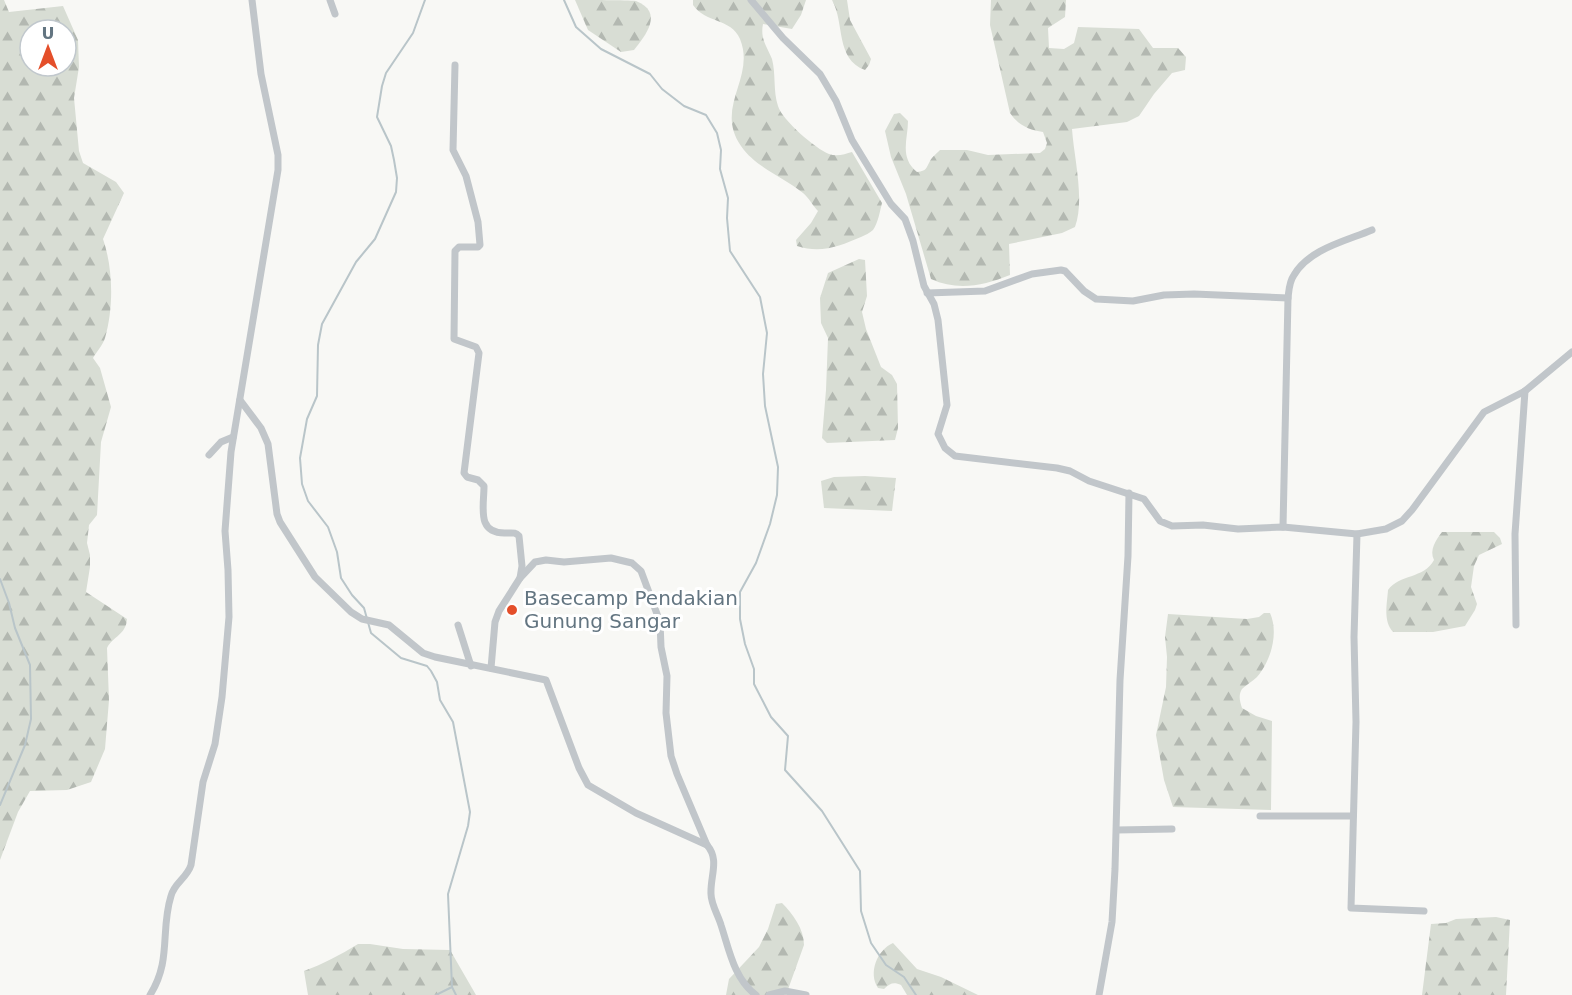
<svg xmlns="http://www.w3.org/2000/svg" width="1572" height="995" viewBox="0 0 1572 995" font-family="'DejaVu Sans',sans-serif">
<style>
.forest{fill:url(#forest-firs);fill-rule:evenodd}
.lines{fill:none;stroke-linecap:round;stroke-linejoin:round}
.stream{stroke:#b9c5c9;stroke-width:2}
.minor{stroke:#c1c6ca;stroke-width:7}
.poi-dot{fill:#e44f2a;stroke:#fff;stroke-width:2}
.labels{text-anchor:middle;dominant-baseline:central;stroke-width:6;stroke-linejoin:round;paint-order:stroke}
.poi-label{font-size:20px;fill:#637581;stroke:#fff;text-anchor:start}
</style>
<defs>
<pattern id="forest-firs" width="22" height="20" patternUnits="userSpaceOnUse" patternTransform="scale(1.5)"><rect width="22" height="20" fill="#d8ddd4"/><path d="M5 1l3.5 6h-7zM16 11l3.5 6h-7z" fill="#b3b8b1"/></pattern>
</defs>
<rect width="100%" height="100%" fill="#f8f8f5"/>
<g class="forest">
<path d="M0,0h4l5,12 54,-6 15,34 1,27 -5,31 5,53 4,12 33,19 8,11 -21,46c10,29 11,68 2,99 -2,7 -8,13 -12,20l7,10 11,39 -10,35 -4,73 -8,10 -2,18 3,12v12l-4,25 41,27c-1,16 -14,17 -20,29l2,52 -4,49 -14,33 -24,8 -37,1 -12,21 -18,48zM30,30h36v36h-36z"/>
<path d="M575,0c12,0 52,0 61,1 28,11 10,34 -2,49l-13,2 -33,-22z"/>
<path d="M693,0h113l-5,15 -9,14 -29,-5c-3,15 4,22 9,35 4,15 1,32 6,47 4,14 38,43 51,48 8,3 16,0 23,-2l30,51c-2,8 -4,20 -9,27 -3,3 -8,5 -12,7 -21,9 -40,17 -64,9l-1,-6 15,-17 7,-12c-5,-5 -9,-13 -15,-18 -19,-16 -47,-25 -62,-47 -27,-39 15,-68 -1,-107 -9,-21 -35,-16 -47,-34z"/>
<path d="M832,0h15l3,20 21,39 -2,6 -4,5c-30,-11 -20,-47 -33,-70z"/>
<path d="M991,0h75l-1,17 -17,11 1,20 15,1 10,-6 4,-16 61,2 14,19h25l8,9 -1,13 -13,3 -18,21 -15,22 -12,6 -55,7c2,29 13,71 3,98l-13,6 -53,11 1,31c-27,11 -53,16 -79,4l-25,-85 -15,-37 -6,-26 9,-17 6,-1 8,8c0,18 -9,36 9,51 10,-1 9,-4 13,-11 2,-4 7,-8 10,-11h27l21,5 52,-2 5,-4 2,-6 -4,-11c-14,-2 -25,-7 -33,-19l-20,-88z"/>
<path d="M859,259l6,1 2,36 -5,16 4,17 15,38 11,8 5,9 1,44 -3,12 -68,3 -5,-5 4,-48 2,-52 -7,-15 -1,-25 8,-25z"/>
<path d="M865,476l31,2 -4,33 -68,-3 -3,-27 13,-4z"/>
<path d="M1442,532h52l6,6 2,6 -23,11 -5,11 -3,21 6,17 -2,6 -10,16 -32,6h-40c-10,-11 -6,-28 -5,-42 11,-16 36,-11 46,-30 -5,-10 2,-20 8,-28z"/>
<path d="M1264,613h6c9,20 1,48 -13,64 -4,4 -11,8 -15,12 -4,6 -2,13 0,19l14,8 16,5 -1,89 -98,-3 -9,-27 -8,-45 10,-48 1,-30 -2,-20 3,-23 79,5 12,-2z"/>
<path d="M782,903c11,11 22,26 22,42l-18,50h-60l3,-16 30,-32 9,-18 8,-25z"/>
<path d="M1496,917l14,3 -4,75h-84l9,-71 15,-1 10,-4z"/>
<path d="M893,943l24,26 24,8 37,18h-71l-6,-10c-7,-3 -11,-2 -17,4l-6,-1c-10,-15 -1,-38 15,-45z"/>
<path d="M358,944h12l33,5 47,1 26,45h-168l-4,-24c19,-7 36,-16 54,-27z"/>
</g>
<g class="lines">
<g class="stream">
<path d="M425,0l-12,33 -27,40 -4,13 -5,31 14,29 3,14 3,18 -1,14 -21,47 -19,23 -34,62 -4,21 -1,51 -10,23 -7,39 2,26 6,17 20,26 9,25 4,26 11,17 12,13 7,25 30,25 26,8 4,5 6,11 3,18 13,22 17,90 -2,14 -20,68 4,93 -16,8"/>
<path d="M564,0l12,27 25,22 49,25 12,15 22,17 22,9 11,18 4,17 -1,19 8,29 -1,20 3,33 30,46 7,36 -4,41 2,32 13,61 -1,28 -7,29 -14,39 -16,29v27l5,25 9,25v15l17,33 17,19 -3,34 37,41 38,60 1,40 10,32 15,22 18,12 12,18"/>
<path d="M0,579l9,24 6,25 15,37 1,54 -6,26 -25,60"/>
<path d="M452,987l4,8"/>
</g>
<g class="minor">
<path d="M330,0l5,14"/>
<path d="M751,0l32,38 37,36 16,27 16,39 39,64 14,15 8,22 11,45 10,18 4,16 9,85 -9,29 7,14 10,8 102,12 13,3 19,10 55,18 16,22 12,5 31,-1 35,4 45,-2 74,7 29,-5 16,-8 10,-11 72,-98 41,-21 47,-39"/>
<path d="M455,65l-2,85 13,26 12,46 2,23 -2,2h-19l-4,4 -1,88 22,8 3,6 -15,120 3,4 11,3 6,6c0,21 -8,48 22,47 7,0 9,-1 13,3l3,30 -2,12"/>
<path d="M927,293l58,-2 47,-17 29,-4 4,1 19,20 12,8 37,2 31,-6 30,-1 94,4"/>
<path d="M240,400l21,28 7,16 9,70 3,8 35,55 36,35 11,7 27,6 34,28 12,4 111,23 33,88 9,17 48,28 71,32"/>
<path d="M209,455l12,-13 12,-5"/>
<path d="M1283,527l5,-229c1,-8 1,-16 6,-23 15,-26 52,-34 78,-45"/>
<path d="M1357,534l-3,103 2,85 -5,186 73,3"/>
<path d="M458,625l13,41"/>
<path d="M1516,625l-1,-91 10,-143"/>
<path d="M491,668l4,-46 4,-11 21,-33 15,-16 11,-2 18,2 47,-4 21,5 9,8 19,51 1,25 6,29 -1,37 5,43 6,18 30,71c13,15 3,31 4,49 0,10 7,21 10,31 8,24 13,54 35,70"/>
<path d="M1260,816h93"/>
<path d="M1117,830l55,-1"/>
<path d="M150,995c22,-35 10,-64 21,-99 3,-13 16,-18 20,-31l12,-83 12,-38 7,-47 7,-80 -1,-47 -3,-39 6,-79 47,-282v-15l-17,-81 -9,-74"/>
<path d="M769,995l16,-4 21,4"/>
<path d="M1099,995l13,-73 3,-53 5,-189 8,-124 1,-63"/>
</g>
</g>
<circle class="poi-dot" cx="512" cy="610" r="6"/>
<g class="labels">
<g class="poi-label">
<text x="524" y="598">Basecamp Pendakian<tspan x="524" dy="23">Gunung Sangar</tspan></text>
</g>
</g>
<g transform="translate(48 48)"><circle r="28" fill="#ffffff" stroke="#c1c8cd" stroke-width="1.5"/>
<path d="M0-4.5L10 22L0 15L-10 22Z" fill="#e44f2a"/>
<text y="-9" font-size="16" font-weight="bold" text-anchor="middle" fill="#637581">U</text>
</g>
</svg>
